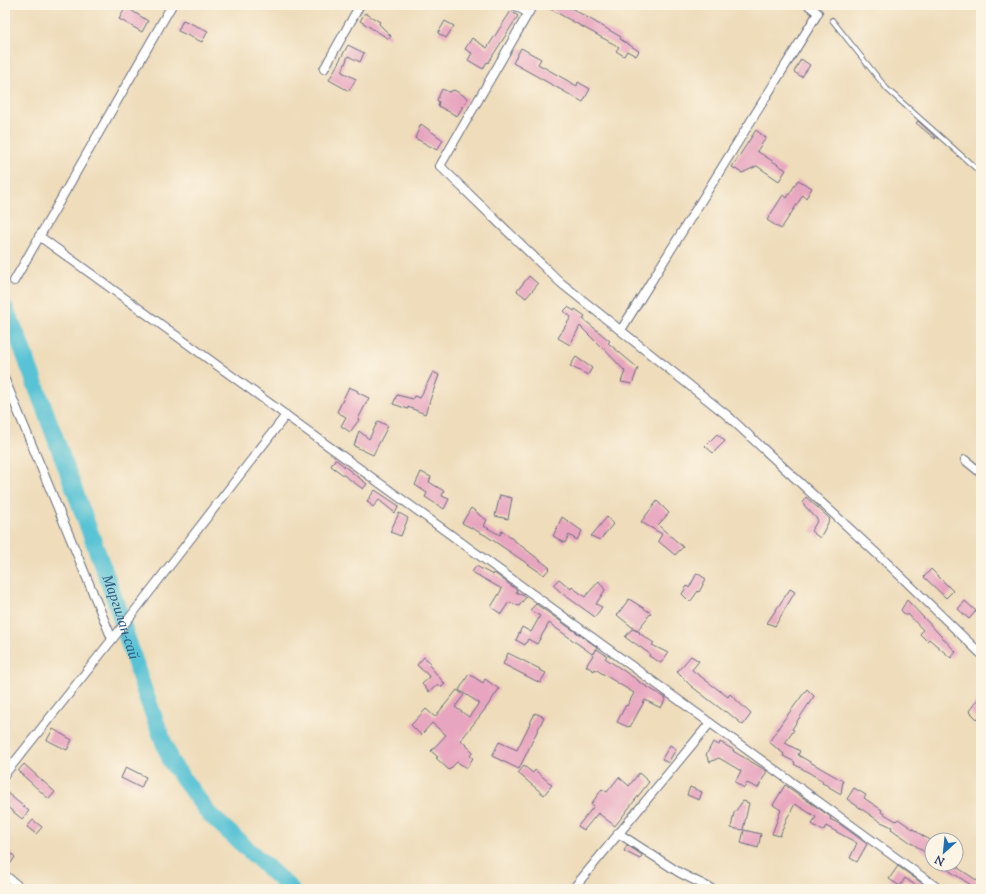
<svg xmlns="http://www.w3.org/2000/svg" width="986" height="894" viewBox="0 0 986 894" font-family="'Sorts Mill Goudy',serif">
<style>
.lines{fill:none;stroke-linecap:round;stroke-linejoin:round}
.river{stroke:#59c3d5;stroke-width:17}
.building{fill:#e8a5bf}
.service-casing{stroke:#656c7e;stroke-width:6}
.minor-casing{stroke:#656c7e;stroke-width:10}
.service{stroke:#fff;stroke-width:4}
.minor{stroke:#fff;stroke-width:8}
.labels{text-anchor:middle;dominant-baseline:central;stroke-width:3.5;stroke-linejoin:round;paint-order:stroke}
.water-label{font-size:15px;font-style:italic;fill:#2e5b82;stroke:#fcf5e5}
</style>
<rect width="100%" height="100%" fill="#fcf5e5"/>
<filter id="ink" filterUnits="userSpaceOnUse"><feTurbulence type="fractalNoise" baseFrequency=".025" numOctaves="2"/><feDisplacementMap in="SourceGraphic" scale="8" xChannelSelector="R" yChannelSelector="G"/><feConvolveMatrix kernelMatrix="1 2 1 2 8 2 1 2 1" color-interpolation-filters="sRGB"/></filter>
<filter id="wash" filterUnits="userSpaceOnUse"><feTurbulence type="fractalNoise" baseFrequency=".012" numOctaves="4" result="noise"/><feDisplacementMap in="SourceGraphic" scale="16" xChannelSelector="R" yChannelSelector="G"/><feGaussianBlur stdDeviation="0.9" result="paint"/><feColorMatrix in="noise" values="0 0 0 0 0 0 0 0 0 0 0 0 0 0 0 0 0 1.4 0 .05"/><feComposite in="paint" operator="in"/></filter>
<g filter="url(#wash)">
<rect width="100%" height="100%" fill="#eedcba"/>
<g class="lines">
<path class="river" id="s1" d="M5,308l14,32 95,257 30,93 27,72 37,51 83,76"/>
</g>
<g id="blocks">
<g class="building">
<path d="M543,5h23l55,32 -1,2 19,12 -3,5 -9,-5 -3,5 -8,-5 3,-4z"/>
<path d="M126,7l22,14 -6,11 -23,-13z"/>
<path d="M511,11l7,5 -30,47 -1,-1 -4,7 -15,-9 4,-7 -7,-4 7,-11 15,10z"/>
<path d="M365,13l15,9 -1,2 12,12 -2,3 -29,-18z"/>
<path d="M183,20l25,11 -6,11 -24,-11z"/>
<path d="M445,21l9,5 -8,12 -8,-5z"/>
<path d="M348,45l16,8 -4,9 -12,-6 -6,16 14,7 -7,12 -20,-11z"/>
<path d="M521,48l20,11 -3,5 39,22 1,-4 12,7 -7,13 -70,-39z"/>
<path d="M801,59l9,6 -8,12 -8,-5z"/>
<path d="M442,89l7,3 5,-2 14,8 -11,18 -19,-10 1,-4 -2,-2z"/>
<path d="M918,121l18,17 -1,1 -19,-16z"/>
<path d="M421,124l22,16 -6,10 -22,-12z"/>
<path d="M756,130l10,8 -9,13 29,19 -7,11 -22,-15 -15,7 -10,-6z"/>
<path d="M798,180l14,8 -6,10 -3,-3 -22,34 -14,-9 16,-25 4,3z"/>
<path d="M529,276l9,8 -12,14 -9,-7z"/>
<path d="M568,307l6,4 1,-2 10,7 -2,3 27,22 -2,2 30,25 -6,16 -11,-2 4,-11 -22,-23v1l-23,-23 -10,19 -12,-7 13,-21 -7,-6z"/>
<path d="M576,357l16,11 -4,7 -18,-9z"/>
<path d="M433,372l6,3 -14,39 -17,-7v2l-15,-5 4,-9 16,4 1,-3 6,2z"/>
<path d="M349,387l9,4 -1,1 12,6 -11,21 1,1 -9,12 -9,-6 5,-9 -9,-5z"/>
<path d="M378,421l10,5 -15,29 -19,-9 5,-15 10,8z"/>
<path d="M717,434l8,7 -12,12 -8,-7z"/>
<path d="M335,459l32,25 -4,5 -32,-23z"/>
<path d="M421,472l10,5 -2,5 15,9 -2,5 7,3 -5,10 -19,-12 2,-4 -12,-8z"/>
<path d="M375,490l24,16 -4,7 -16,-13 -6,7 -6,-6z"/>
<path d="M500,495l12,3 -4,21 -13,-3z"/>
<path d="M806,497l24,22 -10,19 -9,-7 7,-11 -16,-17z"/>
<path d="M657,501l12,12 -11,12 25,22 -8,8 -17,-14 4,-7 -21,-12z"/>
<path d="M471,508l8,6v1l8,5 -3,6 16,9 2,-4 48,37 -6,7 -59,-40 -23,-12z"/>
<path d="M399,513l9,5 -7,18 -11,-4z"/>
<path d="M562,517l20,14 -5,9 -8,-5 -4,8 -12,-7z"/>
<path d="M607,517l6,7 -13,16 -9,-4z"/>
<path d="M476,566l17,9 1,-2 3,2 20,15 -1,2 10,5 -7,9 -10,-4 -8,12 -10,-7 11,-18 -30,-17z"/>
<path d="M931,569l22,22 -7,7 -22,-21z"/>
<path d="M697,573l9,6 -7,13 -1,-1 -8,11 -8,-8 5,-8 2,2z"/>
<path d="M559,579l12,10 1,-2 13,10 14,-16 6,9 -9,14 6,3 -7,10 -32,-23 -10,-9z"/>
<path d="M790,589l5,3 -20,34 -8,-3z"/>
<path d="M629,599l22,14 -14,18 -20,-16z"/>
<path d="M907,600l49,52 -5,6 -22,-19 -2,2 -7,-7 3,-4 -15,-16 -2,2 -5,-6z"/>
<path d="M965,601l11,10 -7,8 -11,-10z"/>
<path d="M536,604l61,43 -5,7 -43,-31 -12,21 -9,-5 -3,6 -9,-5 6,-13 9,5 9,-16 -10,-6z"/>
<path d="M632,629l8,3 -1,1 15,10 -2,2 16,8 -7,10 -12,-7 1,-2 -17,-12v1l-8,-6z"/>
<path d="M597,649l10,7 -2,2 34,23v1l27,16 -5,10 -16,-8 -15,27 -1,-1 -1,1 -11,-5 9,-17 1,1 7,-13 -39,-24 -1,2 -8,-5z"/>
<path d="M508,653l32,16 -1,1 7,3 -6,10 -37,-19z"/>
<path d="M691,656l8,5 -7,9 36,27 2,-3 21,20 -8,11 -17,-14 -1,1 -34,-26 -14,-14z"/>
<path d="M424,657l7,6 -2,2 16,19 -4,3 -3,-3 -9,8 -7,-8 8,-7 -13,-12z"/>
<path d="M469,674l14,9 2,-4 14,10 -13,19 -25,32 12,12 -3,4 3,2 -6,10 -10,-6 -8,8 -13,-12 2,-1 -7,-6 15,-16 -14,-12 -11,12 -10,-10 15,-16 9,8 22,-27 7,5 -9,12 14,10 10,-14 -20,-13z"/>
<path d="M807,689l7,7 -22,33 2,1 -9,13 15,8 -2,4 45,26 -2,13 -12,-7v-1l-7,-3 1,-2 -29,-17 1,-2 -12,-6 1,-2 -15,-12 14,-21z"/>
<path d="M981,695v20l-4,4 -8,-8z"/>
<path d="M535,713l9,4 -25,52 -27,-13 7,-14 18,8z"/>
<path d="M53,729l19,11 -5,10 -20,-10z"/>
<path d="M713,742l6,3 1,-3 14,8 -1,1 34,20 -9,17 -11,-5 -3,5 -9,-6 6,-11 -22,-13 -9,4 -4,-7z"/>
<path d="M670,745l6,4 -8,14 -6,-4z"/>
<path d="M24,764l31,28 -6,7 -31,-28z"/>
<path d="M524,766l9,7 2,-3 17,15 -8,10 -26,-22z"/>
<path d="M126,767l20,10 -5,11 -20,-10z"/>
<path d="M639,773l10,9 -34,44 -17,-13 -14,17 -6,-4 16,-20 -3,-2 11,-15 5,3 12,-15 10,9z"/>
<path d="M785,785l46,32 -1,2 10,5 27,20 -10,18 -7,-4 7,-15 -31,-17 -3,5 -11,-7 4,-7 -21,-13 -8,14 -7,18 -8,-2 9,-24 -8,-5z"/>
<path d="M690,787l12,5 -3,8 -12,-5z"/>
<path d="M854,788l12,7 -2,3 18,12 -1,2 15,9 2,-2 34,23v15l-41,-28 1,-2 -13,-6 -32,-22z"/>
<path d="M5,791l24,20 -7,8 -17,-14z"/>
<path d="M743,801l6,2 -6,27 -12,-2 3,-15z"/>
<path d="M33,820l9,7 -6,7 -9,-7z"/>
<path d="M744,830l17,4 -3,14 -17,-5z"/>
<path d="M627,845l15,10 -2,4 -16,-8z"/>
<path d="M5,847l10,10 -4,6 -6,-3z"/>
<path d="M939,864h19v4l23,15v6h-4z"/>
<path d="M898,866l32,23h-9l-16,-11 -5,8 -11,-7z"/>
</g>
</g>
</g>
<g filter="url(#ink)">
<use href="#blocks" fill-opacity="0" stroke="#656c7e" stroke-width="1"/>
<g class="lines">
<g class="service-casing">
<path id="service" d="M832,20l55,69 94,84"/>
</g>
<g class="minor-casing">
<g id="minor">
<path d="M514,5l14,8"/>
<path d="M533,5l-93,161 121,117 167,133 161,149 92,89"/>
<path d="M324,69l36,-64"/>
<path d="M39,236l900,653"/>
<path d="M14,281l158,-276"/>
<path d="M621,330l197,-317 -10,-8"/>
<path d="M5,380l107,259"/>
<path d="M965,460l16,13"/>
<path d="M5,774l129,-162 152,-197"/>
<path d="M618,833l62,40 32,16"/>
<path d="M5,875l17,14"/>
<path d="M573,889l137,-166"/>
</g>
</g>
<use href="#service" class="service"/>
<use href="#minor" class="minor"/>
</g>
</g>
<g class="labels">
<g class="water-label">
<text stroke="none"><textPath href="#s1" startOffset="330">Маргилан-сай</textPath></text>
</g>
</g>
<rect width="986" height="894" fill="none" stroke="#fcf5e5" stroke-width="20"/>
<g transform="translate(944 852) rotate(207)"><circle r="19" fill="#fcf5e5" stroke="#a2a6af"/>
<path d="M0-3L7 15L0 10L-7 15Z" fill="#1f6fb2"/>
<text y="-6" font-size="11" font-weight="bold" text-anchor="middle" fill="#1b2f5e">N</text>
</g>
</svg>
